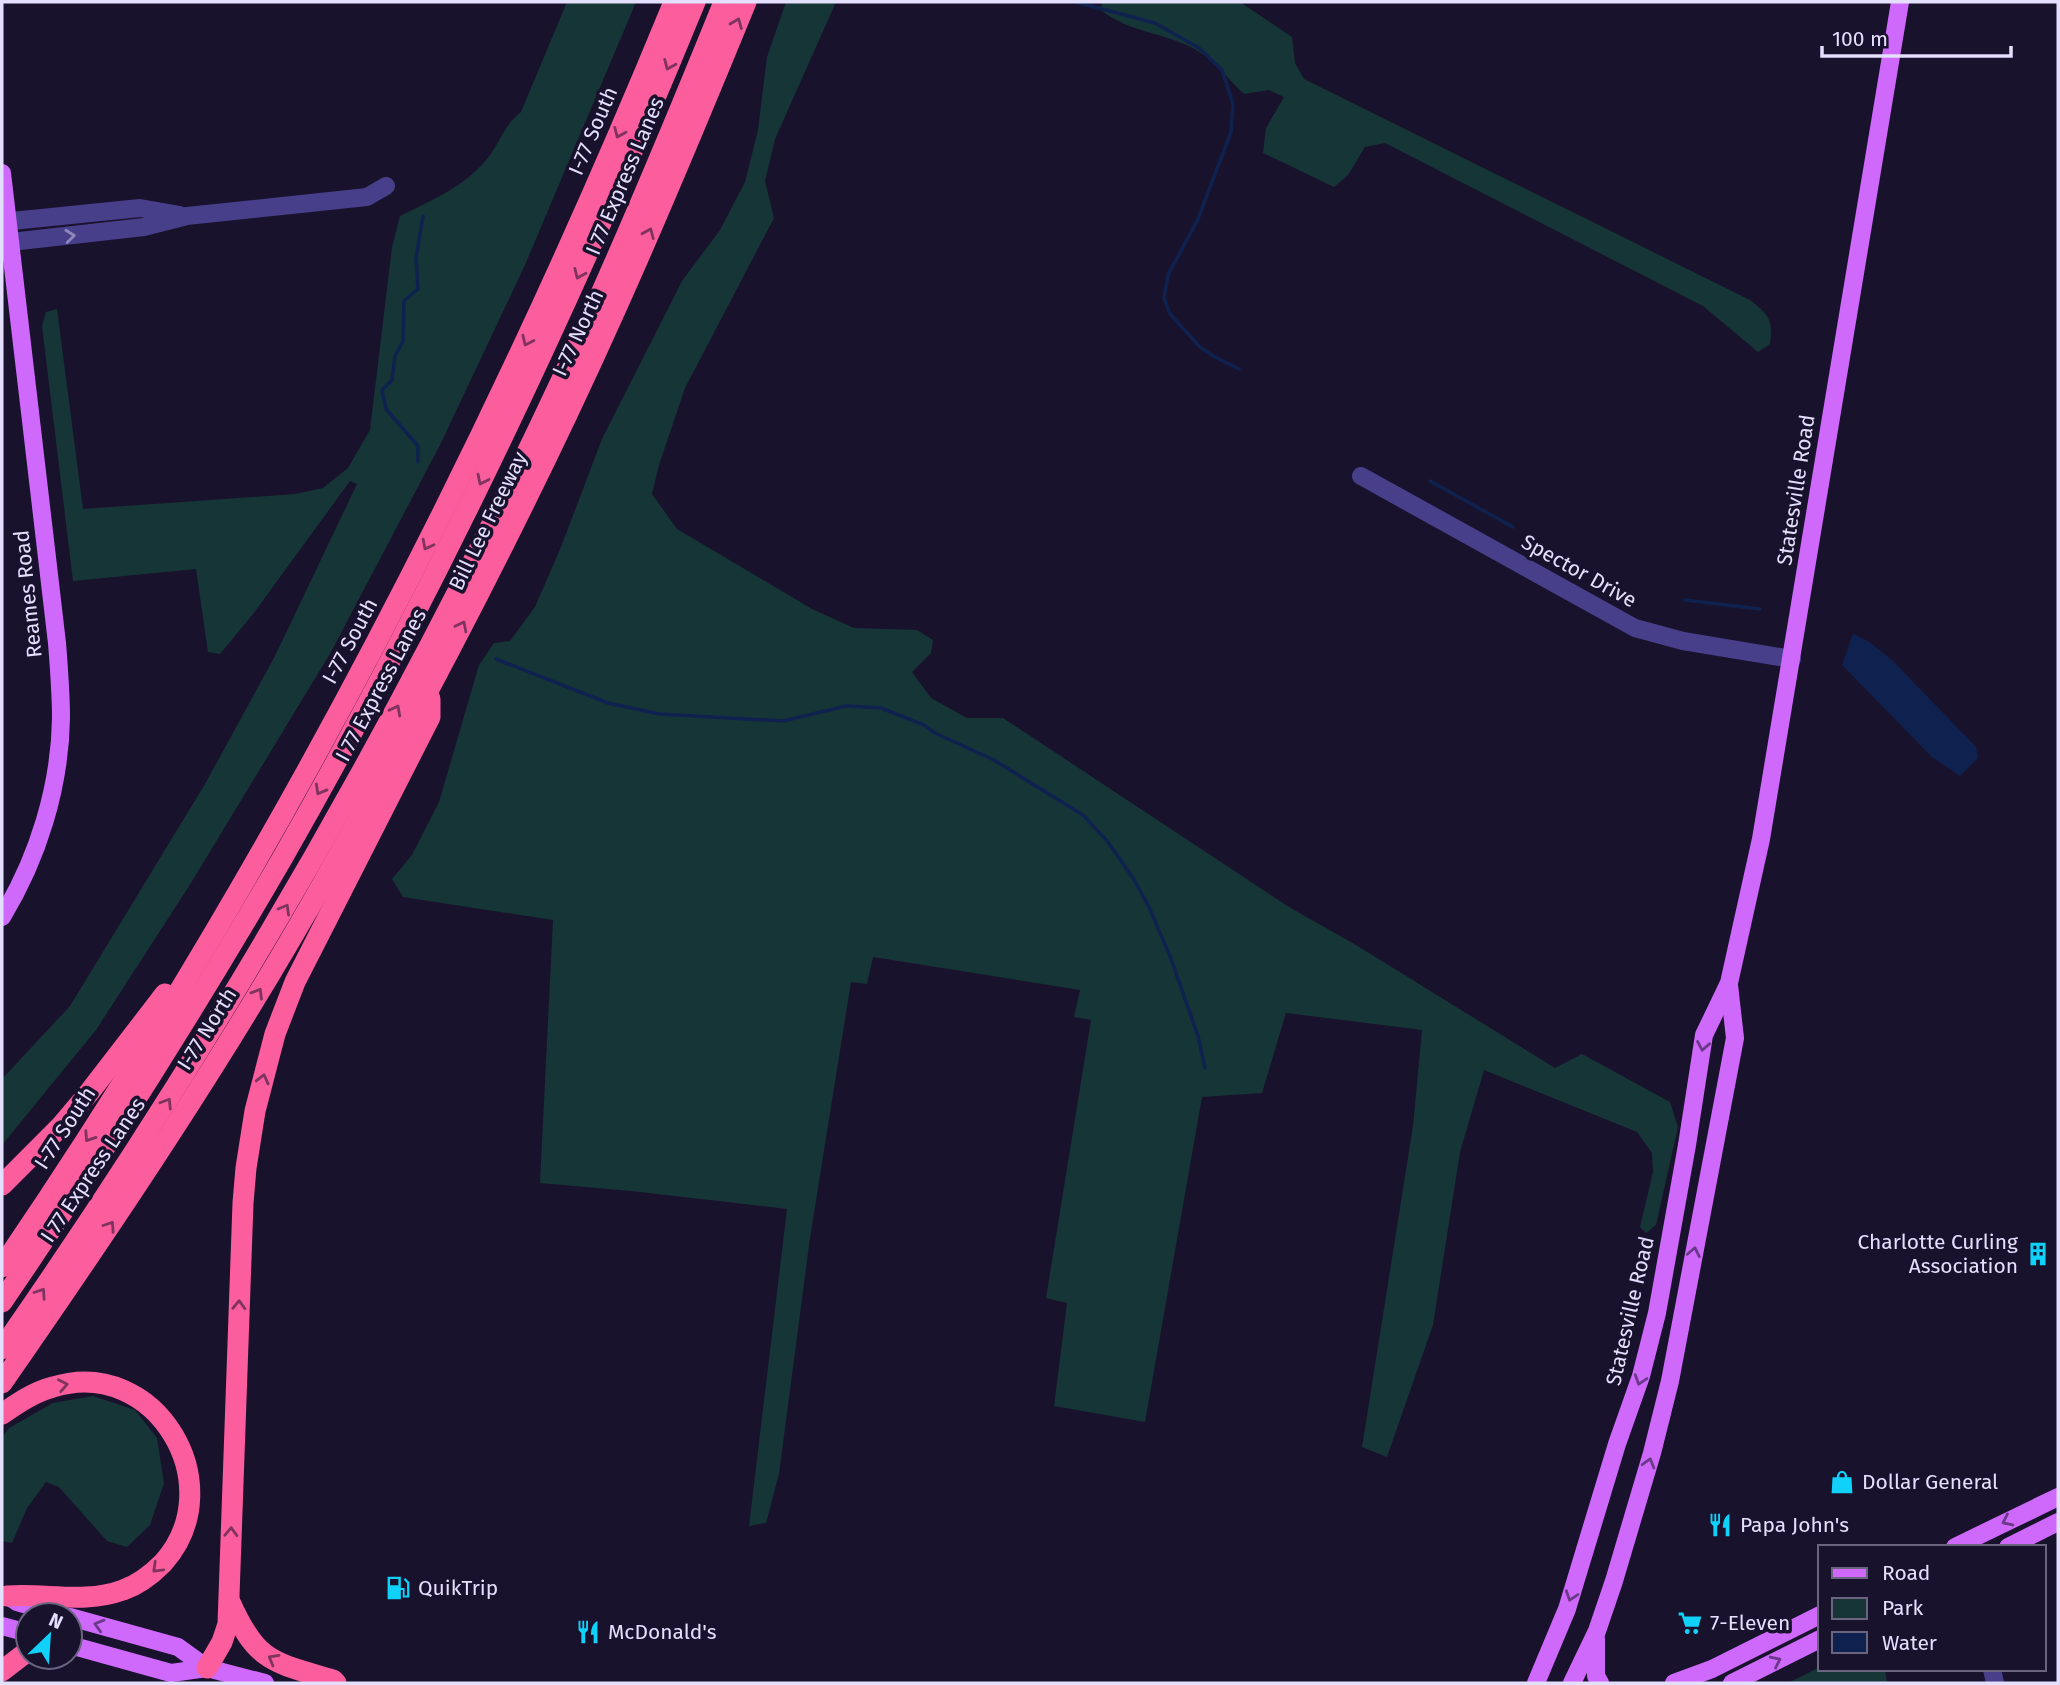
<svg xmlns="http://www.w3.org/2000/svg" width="2060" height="1685" viewBox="0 0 2060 1685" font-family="'Fira Sans',sans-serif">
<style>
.green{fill:#163537}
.water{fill:#0f224f}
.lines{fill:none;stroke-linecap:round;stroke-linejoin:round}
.stream{stroke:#0f224f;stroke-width:3.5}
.minor{stroke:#473f8a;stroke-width:18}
.major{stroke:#cf69fc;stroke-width:18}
.highway{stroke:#fb5d9d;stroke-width:21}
.oneway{stroke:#7f345f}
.oneway2{stroke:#8e87be}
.oneway3{stroke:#6b398a}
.labels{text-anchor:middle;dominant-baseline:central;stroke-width:7;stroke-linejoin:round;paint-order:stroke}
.street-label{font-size:21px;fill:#e5dffe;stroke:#19122d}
.poi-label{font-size:21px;fill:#e5dffe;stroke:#19122d;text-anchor:start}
</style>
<rect width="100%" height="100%" fill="#19122d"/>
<g class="green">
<path d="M567,2h69l-111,263 -85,180 -109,207 -140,231 -95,147 -94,115v-66l68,-73 135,-222 70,-128 82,-172 -7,-3 -97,133 -33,40 -12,-2 -12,-83 -123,12 -31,-255 4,-14 11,-3 26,200 212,-15 28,-6 25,-20 22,-38 22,-183 8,-31c30,-15 64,-29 86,-56 14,-16 16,-33 35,-48z"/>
<path d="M786,2h50l-61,137 -10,42 9,37 -89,170 -26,77 -7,29 25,35 135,80 42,19 63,2 16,10 -2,13 -19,19 19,26 36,20h36l286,189 67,38 199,123 27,-14 88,48 8,25 -22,98 -10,8 -6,-6 13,-55 -1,-19 -15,-21 -153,-62 -24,82 -27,173 -46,132 -25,-10 51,-321 9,-96 -136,-17 -24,80 -60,4 -57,325 -91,-16 13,-103 -21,-5 45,-278 -17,-3 6,-27 -207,-33 -6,27 -16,-2 -41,256 -31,236 -13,49 -17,3 38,-317 -156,-18 -91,-8 13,-263 -150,-23 -11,-18 20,-24 27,-53 40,-137 15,-22 16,-2 25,-34 26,-60 41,-108 80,-158 38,-51 25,-48 13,-52 9,-73z"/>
<path d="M1102,2h138l52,35 3,26 9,16 446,221c19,15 23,19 20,44l-12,8 -55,-46 -318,-163 -20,4 -17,28 -14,12 -71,-34 3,-25 18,-31 -15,-7 -25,4c-14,-13 -28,-31 -43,-41 -32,-21 -71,-19 -100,-43z"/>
<path d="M93,1396l42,14 22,28 7,45 -14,42 -23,22 -20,-6 -48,-54 -13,-5 -19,26 -15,35 -10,-2v-104l7,-9 44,-25z"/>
<path d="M1820,1667v2h65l2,14h-99z"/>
</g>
<path class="water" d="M1853,634l15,7 25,20 83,86 2,11 -18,18 -28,-19 -90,-92z"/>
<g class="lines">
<g class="stream">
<path d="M1076,2l79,21 44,25 23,22 11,34 -2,28 -33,87 -30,56 -4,23 6,16 30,33 13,9 26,13"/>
<path d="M418,462v-16l-32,-37 -4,-19 10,-10 3,-24 8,-15 1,-40 14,-12 -2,-31 7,-42"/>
<path d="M1430,481l83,46"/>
<path d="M1685,600l75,9"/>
<path d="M496,659l112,44 51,11 124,7 63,-15 35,2 43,17 11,8 59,27 89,55 25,27 25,36 15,27 22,51 28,80 7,32"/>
</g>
<g class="minor">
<path d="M2,222l138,-14 40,7"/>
<path d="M2,243l142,-16 43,-11 180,-19 19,-11"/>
<path d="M1361,476l274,152 48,13 109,18"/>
<path d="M1992,1669l3,14"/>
</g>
<g class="major">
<path d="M2,173l55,470c2,25 4,50 4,75 -1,69 -23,140 -59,199"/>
<path d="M1955,1547l103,-50"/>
<path d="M2008,1547l50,-25"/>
<path d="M11,1598l6,4 46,13"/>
<path d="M70,1617l108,30 29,21 58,15"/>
<path d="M2,1626l26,7"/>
<path d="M1596,1639v37l4,7"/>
<path d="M70,1645l101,28 36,-5"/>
<path d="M1536,1683l31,-74 50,-165 24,-68 16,-63 30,-168 17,-110 25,-52 32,-144 139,-837"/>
<path d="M1572,1683l25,-52 17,-50 38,-128 18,-72 65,-343 -6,-53"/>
<path d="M1674,1683l38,-14 108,-54"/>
<path d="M1732,1683l88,-44"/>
</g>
<g class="highway">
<path d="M2,1185l59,-59 27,-32 77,-100"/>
<path d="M2,1267c270,-396 490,-821 672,-1265"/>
<path d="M2,1302c99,-145 193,-293 281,-445 157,-275 292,-562 412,-855"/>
<path d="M2,1349c215,-308 402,-632 561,-972 58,-124 110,-249 161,-375"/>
<path d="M2,1383c114,-164 226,-331 324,-505 103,-184 201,-371 287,-563 47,-104 90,-208 133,-313"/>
<path d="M2,1414c16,-11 32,-22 51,-27 102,-32 180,98 110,176 -11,11 -25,22 -40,27 -38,14 -77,3 -116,6"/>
<path d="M230,1602c27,61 43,60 103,78l3,3"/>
<path d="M207,1668l15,-26 6,-18 15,-421 3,-35 9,-57 20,-77 20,-52 135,-265v-18"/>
<path d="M2,1671l26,-20"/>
</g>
</g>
<defs><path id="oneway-chevron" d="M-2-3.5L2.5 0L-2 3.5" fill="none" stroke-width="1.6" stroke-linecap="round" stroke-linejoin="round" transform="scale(1.75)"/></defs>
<g class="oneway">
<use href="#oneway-chevron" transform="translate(737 23) rotate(-68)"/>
<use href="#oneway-chevron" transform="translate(669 65) rotate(113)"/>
<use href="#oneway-chevron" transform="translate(619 133) rotate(113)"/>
<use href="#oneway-chevron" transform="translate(649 233) rotate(-67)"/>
<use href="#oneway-chevron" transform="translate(579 274) rotate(114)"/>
<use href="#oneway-chevron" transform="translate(527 341) rotate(115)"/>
<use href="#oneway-chevron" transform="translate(482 480) rotate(116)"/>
<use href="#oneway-chevron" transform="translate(427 545) rotate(117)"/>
<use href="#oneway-chevron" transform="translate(462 626) rotate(-63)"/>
<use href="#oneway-chevron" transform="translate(396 710) rotate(-62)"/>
<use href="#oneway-chevron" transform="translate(320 790) rotate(119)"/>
<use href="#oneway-chevron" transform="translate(285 909) rotate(-60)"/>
<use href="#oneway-chevron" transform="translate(258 993) rotate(-59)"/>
<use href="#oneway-chevron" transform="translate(263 1079) rotate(-76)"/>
<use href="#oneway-chevron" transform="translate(167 1103) rotate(-58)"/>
<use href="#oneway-chevron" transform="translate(89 1137) rotate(123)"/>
<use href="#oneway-chevron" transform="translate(110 1226) rotate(-56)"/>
<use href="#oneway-chevron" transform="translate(41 1293) rotate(-56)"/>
<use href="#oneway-chevron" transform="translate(239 1305) rotate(-88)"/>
<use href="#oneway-chevron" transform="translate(63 1385) rotate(-11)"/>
<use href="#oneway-chevron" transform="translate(231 1532) rotate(-88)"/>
<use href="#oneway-chevron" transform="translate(157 1568) rotate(136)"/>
<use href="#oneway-chevron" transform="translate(273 1659) rotate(-150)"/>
</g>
<use class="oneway2" href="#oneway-chevron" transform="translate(70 236) rotate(-6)"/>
<g class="oneway3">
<use href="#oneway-chevron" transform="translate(1703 1046) rotate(100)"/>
<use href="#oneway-chevron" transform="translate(1694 1252) rotate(-79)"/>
<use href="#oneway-chevron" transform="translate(1640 1380) rotate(108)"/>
<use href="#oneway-chevron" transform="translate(1649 1463) rotate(-74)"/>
<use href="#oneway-chevron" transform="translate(2007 1521) rotate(154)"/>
<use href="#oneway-chevron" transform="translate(1571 1596) rotate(108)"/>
<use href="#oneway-chevron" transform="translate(99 1625) rotate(-164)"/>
<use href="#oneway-chevron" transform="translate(1776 1661) rotate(-26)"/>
</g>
<defs>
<g id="building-bare" transform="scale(1.89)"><path d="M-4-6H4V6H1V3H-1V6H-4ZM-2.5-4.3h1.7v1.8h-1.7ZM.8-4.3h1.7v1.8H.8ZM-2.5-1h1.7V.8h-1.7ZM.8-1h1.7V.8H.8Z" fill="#10d1fa" stroke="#19122d" stroke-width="2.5" paint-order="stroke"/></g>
<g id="shop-bare" transform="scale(1.89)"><path d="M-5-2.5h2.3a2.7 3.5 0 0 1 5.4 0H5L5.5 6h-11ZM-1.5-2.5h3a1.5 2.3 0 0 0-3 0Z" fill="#10d1fa" stroke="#19122d" stroke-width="2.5" paint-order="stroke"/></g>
<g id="restaurant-bare" transform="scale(1.89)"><path d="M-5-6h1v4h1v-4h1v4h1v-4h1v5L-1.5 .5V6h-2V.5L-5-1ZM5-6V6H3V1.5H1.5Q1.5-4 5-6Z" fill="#10d1fa" stroke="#19122d" stroke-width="2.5" paint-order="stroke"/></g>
<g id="fuel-bare" transform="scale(1.89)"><path d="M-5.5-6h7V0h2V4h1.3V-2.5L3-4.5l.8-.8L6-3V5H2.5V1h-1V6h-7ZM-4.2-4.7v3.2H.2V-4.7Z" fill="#10d1fa" stroke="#19122d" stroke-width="2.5" paint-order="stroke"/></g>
<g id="supermarket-bare" transform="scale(1.89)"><path d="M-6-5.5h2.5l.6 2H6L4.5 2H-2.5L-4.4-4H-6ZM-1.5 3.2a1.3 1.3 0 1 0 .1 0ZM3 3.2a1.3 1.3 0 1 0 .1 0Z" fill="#10d1fa" stroke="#19122d" stroke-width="2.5" paint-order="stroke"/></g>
</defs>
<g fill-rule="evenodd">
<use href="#building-bare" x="2038" y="1254"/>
<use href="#shop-bare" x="1842" y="1482"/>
<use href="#restaurant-bare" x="1720" y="1525"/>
<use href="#fuel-bare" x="398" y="1588"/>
<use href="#supermarket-bare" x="1690" y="1623"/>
<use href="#restaurant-bare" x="588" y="1632"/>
</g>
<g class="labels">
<g class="street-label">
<text transform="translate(593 131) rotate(-67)">I-77 South</text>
<text transform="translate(625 176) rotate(-67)">I 77 Express Lanes</text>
<text transform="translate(578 333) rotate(-65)">I-77 North</text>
<text transform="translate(1796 490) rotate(-81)">Statesville Road</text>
<text transform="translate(488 521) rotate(-64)">Bill Lee Freeway</text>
<text transform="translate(1579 571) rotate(29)">Spector Drive</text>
<text transform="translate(28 594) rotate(-96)">Reames Road</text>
<text transform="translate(350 641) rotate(-62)">I-77 South</text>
<text transform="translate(381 685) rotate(-62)">I 77 Express Lanes</text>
<text transform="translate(207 1029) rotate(-58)">I-77 North</text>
<text transform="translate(65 1128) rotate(-57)">I-77 South</text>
<text transform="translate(93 1170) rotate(-56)">I 77 Express Lanes</text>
<text transform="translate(1630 1311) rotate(-77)">Statesville Road</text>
</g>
<g class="poi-label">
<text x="2018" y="1242" text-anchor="end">Charlotte Curling<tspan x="2018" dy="24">Association</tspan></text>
<text x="1862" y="1482">Dollar General</text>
<text x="1740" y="1525">Papa John's</text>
<text x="418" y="1588">QuikTrip</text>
<text x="1710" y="1623">7-Eleven</text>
<text x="608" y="1632">McDonald's</text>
</g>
</g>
<rect width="2060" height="1685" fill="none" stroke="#e5dffe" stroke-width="7"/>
<rect x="1818" y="1545" width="228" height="126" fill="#19122d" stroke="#6b6481" stroke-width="2"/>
<rect x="1832" y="1568" width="35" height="10" fill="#cf69fc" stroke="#6b6481" stroke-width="2"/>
<text x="1882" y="1580" font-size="21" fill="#e5dffe">Road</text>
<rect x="1832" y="1598" width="35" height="21" fill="#163537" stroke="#6b6481" stroke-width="2"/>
<text x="1882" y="1615" font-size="21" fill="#e5dffe">Park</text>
<rect x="1832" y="1632" width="35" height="21" fill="#0f224f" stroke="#6b6481" stroke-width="2"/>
<text x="1882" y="1650" font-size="21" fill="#e5dffe">Water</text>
<g transform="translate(49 1636) rotate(25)"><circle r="33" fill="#19122d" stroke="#6b6481" stroke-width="2"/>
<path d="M0-5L12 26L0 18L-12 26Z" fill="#10d1fa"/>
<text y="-10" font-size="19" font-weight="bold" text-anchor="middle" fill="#e5dffe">N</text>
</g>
<path d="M1822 46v10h189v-10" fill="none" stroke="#e5dffe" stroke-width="3.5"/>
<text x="1832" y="46" font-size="21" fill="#e5dffe" stroke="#19122d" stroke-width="5" paint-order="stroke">100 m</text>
</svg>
